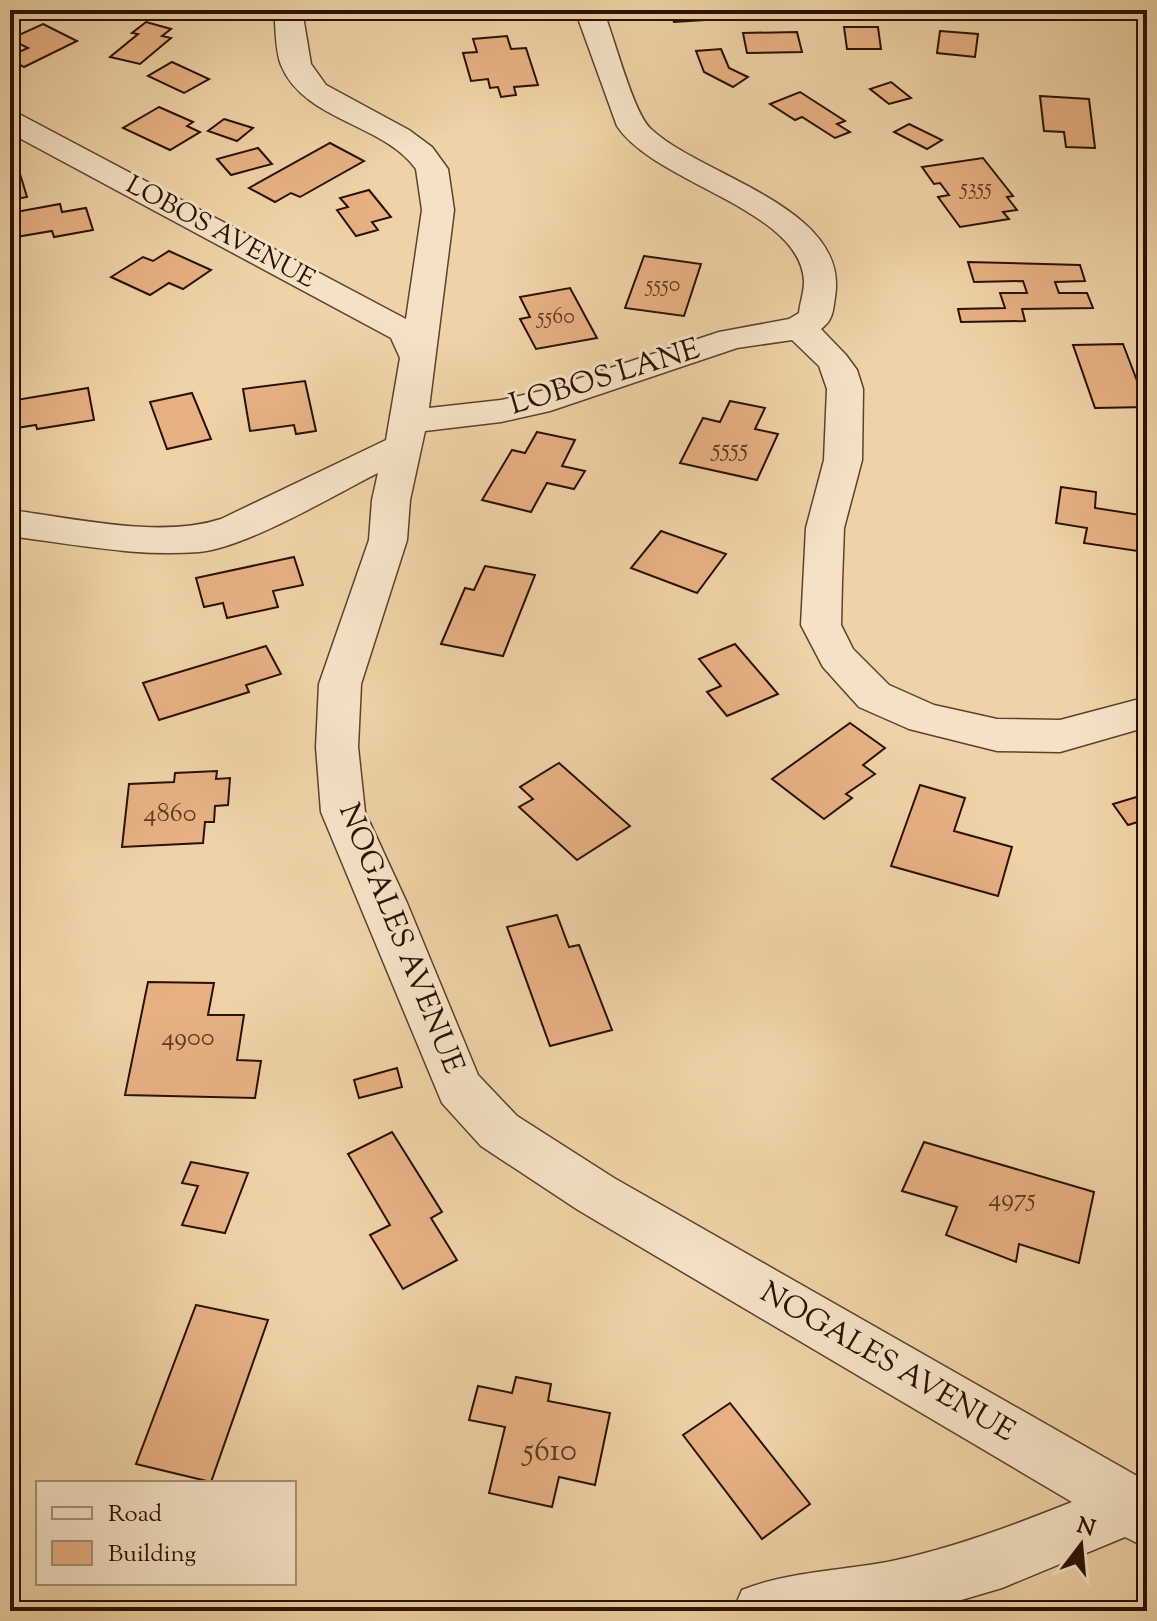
<svg xmlns="http://www.w3.org/2000/svg" width="1157" height="1621" viewBox="0 0 1157 1621" font-family="'Sorts Mill Goudy',serif">
<style>
.building{fill:#e7b184;stroke:#2b1200;stroke-width:2}
.lines{fill:none;stroke-linecap:round;stroke-linejoin:round}
.minor-casing{stroke:#5c422a;stroke-width:3}
.minor{fill:#f5e2c6;fill-rule:evenodd}
.labels{text-anchor:middle;dominant-baseline:central;stroke-width:6;stroke-linejoin:round;paint-order:stroke}
.far-number-label{font-size:22px;fill:#5a3a21}
.far-street-label{font-size:26px;fill:#2b1200;stroke:#f5e2c6}
.number-label{font-size:26px;fill:#5a3a21}
.street-label{font-size:30px;fill:#2b1200;stroke:#f5e2c6}
.near-number-label{font-size:32px;fill:#5a3a21}
</style>
<rect width="100%" height="100%" fill="#efd2a7"/>
<filter id="stains"><feTurbulence type="fractalNoise" baseFrequency=".0025" numOctaves="4"/><feColorMatrix values="0 0 0 0 .2 0 0 0 0 .09 0 0 0 0 .02 0 0 0 .5 -.17"/></filter>
<radialGradient id="worn" r=".72"><stop offset=".6" stop-color="#630" stop-opacity="0"/><stop offset="1" stop-color="#630" stop-opacity=".3"/></radialGradient>
<g class="building">
<path d="M669,10h31l4,10 -30,2z"/>
<path d="M146,22l25,7 -9,7 9,2 -31,26 -30,-7 28,-23 -6,-1z"/>
<path d="M43,24l34,17 -53,26 -14,-8v-3l18,-8 -18,-9z"/>
<path d="M844,27h34l3,22h-34z"/>
<path d="M940,31l38,3 -3,23 -38,-4z"/>
<path d="M797,32l5,20 -55,1 -4,-20z"/>
<path d="M507,36l4,13 15,-1 12,37 -24,2 2,8 -15,2 -3,-10 -8,1 -2,-9 -17,2 -8,-28 14,-1 -4,-13z"/>
<path d="M721,49l8,19 19,9 -15,10 -29,-15 -8,-21z"/>
<path d="M172,62l37,17 -25,14 -36,-17z"/>
<path d="M891,82l20,16 -22,6 -19,-15z"/>
<path d="M800,92l45,29 -8,3 13,8 -15,6 -33,-21 -7,3 -25,-16z"/>
<path d="M1040,96l49,3 6,49 -29,-1 -2,-15 -20,-1z"/>
<path d="M159,107l34,15 -6,4 13,6 -30,18 -47,-22z"/>
<path d="M224,119l29,9 -16,13 -29,-10z"/>
<path d="M909,124l33,16 -15,9 -33,-17z"/>
<path d="M330,143l34,18 -64,36 -9,-4 -16,9 -26,-14z"/>
<path d="M258,148l14,16 -41,11 -14,-16z"/>
<path d="M983,158l30,38 -6,1 10,13 -14,2 6,7 -49,8 -22,-30 11,-2 -9,-12 -6,1 -12,-17z"/>
<path d="M17,164l10,33 -17,3v-35z"/>
<path d="M369,190l22,27 -19,5 6,8 -22,6 -19,-26 11,-3 -8,-9z"/>
<path d="M60,204l2,8 24,-4 7,22 -39,7 -2,-6 -42,7v-25z"/>
<path d="M169,251l42,19 -28,19 -14,-6 -19,12 -39,-18 32,-20 10,4z"/>
<path d="M644,256l57,8 -17,52 -59,-8z"/>
<path d="M968,262l112,3 5,16 -30,1 4,11h28l6,15 -71,1 3,12 -64,1 -3,-13 47,-1 -5,-15h27l-4,-12 -49,1z"/>
<path d="M570,288l27,50 -61,11 -16,-30 10,-2 -10,-20z"/>
<path d="M1123,344l24,63 -52,1 -22,-63z"/>
<path d="M305,381l11,50 -20,3 -2,-9 -44,6 -7,-42z"/>
<path d="M88,388l6,32 -57,9 -1,-4 -26,4v-28z"/>
<path d="M192,393l19,46 -44,10 -17,-47z"/>
<path d="M730,401l35,7 -10,21 23,5 -21,46 -77,-17 23,-45 17,4z"/>
<path d="M537,432l38,8 -13,26 23,5 -11,18 -27,-6 -16,29 -49,-12 30,-50 13,3z"/>
<path d="M1061,487l35,5 -1,16 52,8v54l-10,-2 1,-17 -54,-8 3,-15 -31,-5z"/>
<path d="M661,531l65,23 -29,39 -66,-25z"/>
<path d="M294,557l9,28 -30,6 5,16 -51,11 -4,-15 -19,4 -8,-29z"/>
<path d="M485,566l50,9 -32,81 -62,-12 24,-56 9,2z"/>
<path d="M735,644l43,50 -51,22 -20,-24 14,-6 -22,-27z"/>
<path d="M266,646l15,28 -35,11 3,7 -90,28 -16,-37z"/>
<path d="M850,723l35,25 -22,17 12,9 -29,20 6,4 -28,21 -52,-40z"/>
<path d="M559,763l71,63 -53,34 -58,-53 14,-8 -13,-12z"/>
<path d="M217,771l-1,8 14,-1 -2,27 -13,1 -1,16h-9l-2,21 -81,4 7,-63 45,-2 1,-9z"/>
<path d="M920,785l45,13 -11,33 58,16 -14,49 -107,-30z"/>
<path d="M1140,796l7,10v13l-19,6 -15,-21z"/>
<path d="M557,915l12,32 10,-2 33,85 -62,16 -43,-119z"/>
<path d="M148,982l66,1 -6,32h36l-7,45 24,1 -6,37 -130,-3z"/>
<path d="M397,1068l5,19 -43,11 -5,-18z"/>
<path d="M392,1132l50,80 -11,6 26,42 -54,29 -33,-54 20,-10 -42,-71z"/>
<path d="M924,1142l170,50 -15,71 -60,-19 -3,18 -70,-27 11,-28 -55,-16z"/>
<path d="M191,1162l57,11 -23,60 -43,-8 16,-39 -16,-3z"/>
<path d="M196,1305l72,15 -57,162 -75,-18z"/>
<path d="M516,1377l35,7 -3,17 62,12 -15,72 -36,-8 -7,30 -63,-14 16,-66 -36,-7 9,-34 34,7z"/>
<path d="M730,1403l80,101 -48,35 -79,-104z"/>
</g>
<g class="lines">
<g class="minor-casing">
<path id="minor" d="M274,10h28l9,54 15,21 83,45 23,17 16,22 6,41 -25,198 72,-8 40,-9 178,-59 70,-13 10,-6c1,-10 5,-21 5,-31 -2,-73 -149,-98 -187,-156l-42,-116h28c11,26 30,103 48,119 51,48 199,78 184,168 -2,14 -2,23 -14,32l25,26 11,15 6,19 -1,71 -18,68 -2,54 -1,43 12,24 36,36 45,20 63,14 63,1 87,-23v30l-87,25 -63,-1 -88,-22 -50,-22 -36,-40 -22,-42 5,-97 18,-68 3,-71 -8,-23 -27,-26 -55,8 -187,63 -49,11 -76,9 -15,69 -3,40 -46,144 -3,63 7,65 42,91 71,172 39,41 97,62 523,298 10,-4v76l-22,-11 -123,51 -78,23h-191l9,-21c47,-19 100,-19 150,-29 62,-13 122,-36 180,-59l-494,-292 -97,-64 -39,-43 -121,-291 -5,-65 3,-63 50,-144 3,-40 6,-27c-44,22 -132,75 -179,79 -62,5 -127,-8 -189,-16v-26c64,8 150,29 211,9l165,-79 14,-82 -9,-20 -381,-205v-21l11,3 385,204 16,-109 -6,-41c-33,-46 -112,-48 -135,-104 -6,-15 -5,-38 -7,-55z"/>
</g>
<use href="#minor" class="minor"/>
</g>
<g class="labels">
<g class="far-number-label">
<text x="976" y="189">5355</text>
<text x="663" y="286">5550</text>
<text x="556" y="318">5560</text>
</g>
<g class="far-street-label">
<text transform="translate(220 233) rotate(28)">LOBOS AVENUE</text>
</g>
<g class="number-label">
<text x="730" y="449">5555</text>
<text x="170" y="814">4860</text>
<text x="188" y="1038">4900</text>
<text x="1012" y="1199">4975</text>
</g>
<g class="street-label">
<text transform="translate(605 378) rotate(-17)">LOBOS LANE</text>
<text transform="translate(400 939) rotate(68)">NOGALES AVENUE</text>
<text transform="translate(887 1363) rotate(30)">NOGALES AVENUE</text>
</g>
<g class="near-number-label">
<text x="550" y="1452">5610</text>
</g>
</g>
<rect width="1157" height="1621" fill="none" stroke="#efd2a7" stroke-width="40"/>
<rect x="12" y="12" width="1133" height="1597" fill="none" stroke="#2b1200" stroke-width="4"/>
<rect x="20" y="20" width="1117" height="1581" fill="none" stroke="#2b1200" stroke-width="2"/>
<rect x="36" y="1481" width="260" height="104" fill="#f5e2c6" stroke="#a48f77" stroke-width="2"/>
<rect x="52" y="1507" width="40" height="12" fill="#f5e2c6" stroke="#a48f77" stroke-width="2"/>
<text x="108" y="1521" font-size="24" fill="#2b1200">Road</text>
<rect x="52" y="1541" width="40" height="24" fill="#e7b184" stroke="#a48f77" stroke-width="2"/>
<text x="108" y="1561" font-size="24" fill="#2b1200">Building</text>
<g transform="translate(1081 1545) rotate(16)" stroke="#f5e2c6" stroke-width="6" paint-order="stroke">
<path d="M0-6L14 30L0 20L-14 30Z" fill="#2b1200"/>
<text y="-12" font-size="22" font-weight="bold" text-anchor="middle" fill="#2b1200">N</text>
</g>
<rect width="100%" height="100%" filter="url(#stains)"/>
<rect width="100%" height="100%" fill="url(#worn)"/>
</svg>
